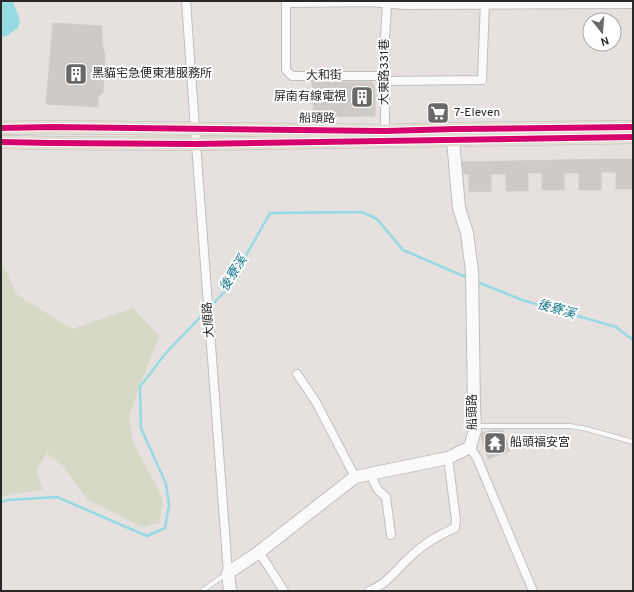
<svg xmlns="http://www.w3.org/2000/svg" width="634" height="592" viewBox="0 0 634 592" font-family="Overpass,'Noto Sans TC',sans-serif">
<style>
.cemetery{fill:#d5d9c6}
.water{fill:#96dbe3}
.lines{fill:none;stroke-linecap:round;stroke-linejoin:round}
.stream{stroke:#96dbe3;stroke-width:2.5}
.building{fill:#cdcac7;stroke:#d1cdca}
.lane-casing{stroke:#c0bfbf;stroke-width:5.5}
.street-casing{stroke:#c0bfbf;stroke-width:10}
.secondary-casing{stroke:#c0bfbf;stroke-width:14}
.primary-casing{stroke:#bfbdbc;stroke-width:14}
.lane{stroke:#fbfafa;stroke-width:4}
.street{stroke:#fbfafa;stroke-width:8}
.secondary{stroke:#fbfafa;stroke-width:12}
.primary{stroke:#e4ded4;stroke-width:13}
.cycleway-casing{stroke:#fff;stroke-width:8}
.cycleway{stroke:#d6006c;stroke-width:6}
.labels{text-anchor:middle;dominant-baseline:central;stroke-width:4;stroke-linejoin:round;paint-order:stroke}
.street-label{font-size:12px;fill:#282828;stroke:#fff}
.poi-label{font-size:12px;fill:#282828;stroke:#fff;text-anchor:start}
.water-label{font-size:13px;font-style:italic;fill:#16778d;stroke:#fff}
</style>
<rect width="100%" height="100%" fill="#e6e1de"/>
<path class="cemetery" d="M1,260l15,34 56,35 61,-21 26,28 -30,79 3,24 13,26 12,22 6,13 -4,23 -18,4 -34,-18 -20,-10 -24,-33 -16,-13 -11,17 7,20 -32,4 -10,3z"/>
<path class="water" d="M1,1h12l7,20 -2,7 -11,8 -6,1z"/>
<g class="lines">
<g class="stream">
<path d="M475,281l47,19 94,27 17,13"/>
<path d="M210,307l17,-18 43,-76 92,-1 15,7 26,31 65,28"/>
<path d="M1,502l6,-2 50,-3 90,39 18,-8 4,-23 -3,-21 -25,-56 -1,-41 25,-33 41,-43"/>
</g>
</g>
<g class="building">
<path d="M53,23l49,3v18l3,11 -2,37 -5,6v9l-52,-3z"/>
<path d="M312,82h60l3,7v27l-61,1z"/>
<path d="M609,159h24v30h-17v-17h-15v18h-22v-17h-15v17h-22v-17h-14v18h-22v-17h-15v17l-22,1v-18h-5l-2,-12z"/>
<path d="M493,430h10l7,21 -22,8 -7,-22 1,-4z"/>
</g>
<g class="lines">
<g class="lane-casing">
<g id="lane">
<path d="M475,426h95l17,3 46,13"/>
<path d="M202,591l24,-17"/>
</g>
</g>
<g class="street-casing">
<g id="street">
<path d="M186,1l9,128 1,15 32,429"/>
<path d="M286,1v69l6,6h93"/>
<path d="M286,3l84,-1 35,3 228,-1"/>
<path d="M385,81l97,-1 3,-79"/>
<path d="M385,135v-98l2,-33"/>
<path d="M297,374l19,28 39,75"/>
<path d="M470,447l7,11 56,133"/>
<path d="M370,474l8,16 8,7 5,38"/>
<path d="M259,552l25,39"/>
<path d="M369,591c17,-6 27,-21 40,-33 13,-13 29,-23 46,-30l1,-8 -8,-62"/>
</g>
</g>
<g class="secondary-casing">
<path id="secondary" d="M230,591l-2,-18 31,-21 96,-75 15,-3 78,-16 22,-11 5,-17 -1,-24 -2,-135 -5,-38 -8,-25 -6,-68 2,-10"/>
</g>
<g class="primary-casing">
<g id="primary">
<path d="M1,128l51,-1 333,4 70,-2 178,-2"/>
<path d="M1,142l50,1 145,1 437,-7"/>
</g>
</g>
<use href="#lane" class="lane"/>
<use href="#street" class="street"/>
<use href="#secondary" class="secondary"/>
<use href="#primary" class="primary"/>
<g class="cycleway-casing">
<g id="cycleway">
<path d="M1,128l51,-1 333,4 70,-2 178,-2"/>
<path d="M1,142l50,1 145,1 437,-7"/>
</g>
</g>
<use href="#cycleway" class="cycleway"/>
</g>
<defs>
<g id="building-square" transform="scale(1.15)"><rect x="-9" y="-9" width="18" height="18" rx="4" fill="#6a6968" stroke="#fff"/><path d="M-4-6H4V6H1V3H-1V6H-4ZM-2.5-4.3h1.7v1.8h-1.7ZM.8-4.3h1.7v1.8H.8ZM-2.5-1h1.7V.8h-1.7ZM.8-1h1.7V.8H.8Z" fill="#fff"/></g>
<g id="supermarket-square" transform="scale(1.15)"><rect x="-9" y="-9" width="18" height="18" rx="4" fill="#6a6968" stroke="#fff"/><path d="M-6-5.5h2.5l.6 2H6L4.5 2H-2.5L-4.4-4H-6ZM-1.5 3.2a1.3 1.3 0 1 0 .1 0ZM3 3.2a1.3 1.3 0 1 0 .1 0Z" fill="#fff"/></g>
<g id="temple-square" transform="scale(1.15)"><rect x="-9" y="-9" width="18" height="18" rx="4" fill="#6a6968" stroke="#fff"/><path d="M0-6L5-2H3V0L6.5 2.5H4V6H1.5V3h-3V6H-4V2.5H-6.5L-3 0V-2H-5Z" fill="#fff"/></g>
</defs>
<g fill-rule="evenodd">
<use href="#building-square" x="76" y="74"/>
<use href="#building-square" x="362" y="97"/>
<use href="#supermarket-square" x="438" y="113"/>
<use href="#temple-square" x="495" y="443"/>
</g>
<g class="labels">
<g class="street-label">
<text transform="translate(385 72) rotate(-90)">大東路331巷</text>
<text transform="translate(324 76) rotate(-1)">大和街</text>
<text transform="translate(317 119) rotate(1)">船頭路</text>
<text transform="translate(209 320) rotate(-94)">大順路</text>
<text transform="translate(473 412) rotate(-90)">船頭路</text>
</g>
<g class="poi-label">
<text x="92" y="74">黑貓宅急便東港服務所</text>
<text x="346" y="97" text-anchor="end">屏南有線電視</text>
<text x="454" y="113">7-Eleven</text>
<text x="510" y="443">船頭福安宮</text>
</g>
<g class="water-label">
<text transform="translate(234 274) rotate(-58)">後寮溪</text>
<text transform="translate(556 310) rotate(16)">後寮溪</text>
</g>
</g>
<rect width="634" height="592" fill="none" stroke="#282828" stroke-width="4"/>
<g transform="translate(602 32) rotate(163)"><circle r="19" fill="#ffffff" stroke="#a9a9a9"/>
<path d="M0-3L7 15L0 10L-7 15Z" fill="#6a6968"/>
<text y="-6" font-size="11" font-weight="bold" text-anchor="middle" fill="#282828">N</text>
</g>
</svg>
